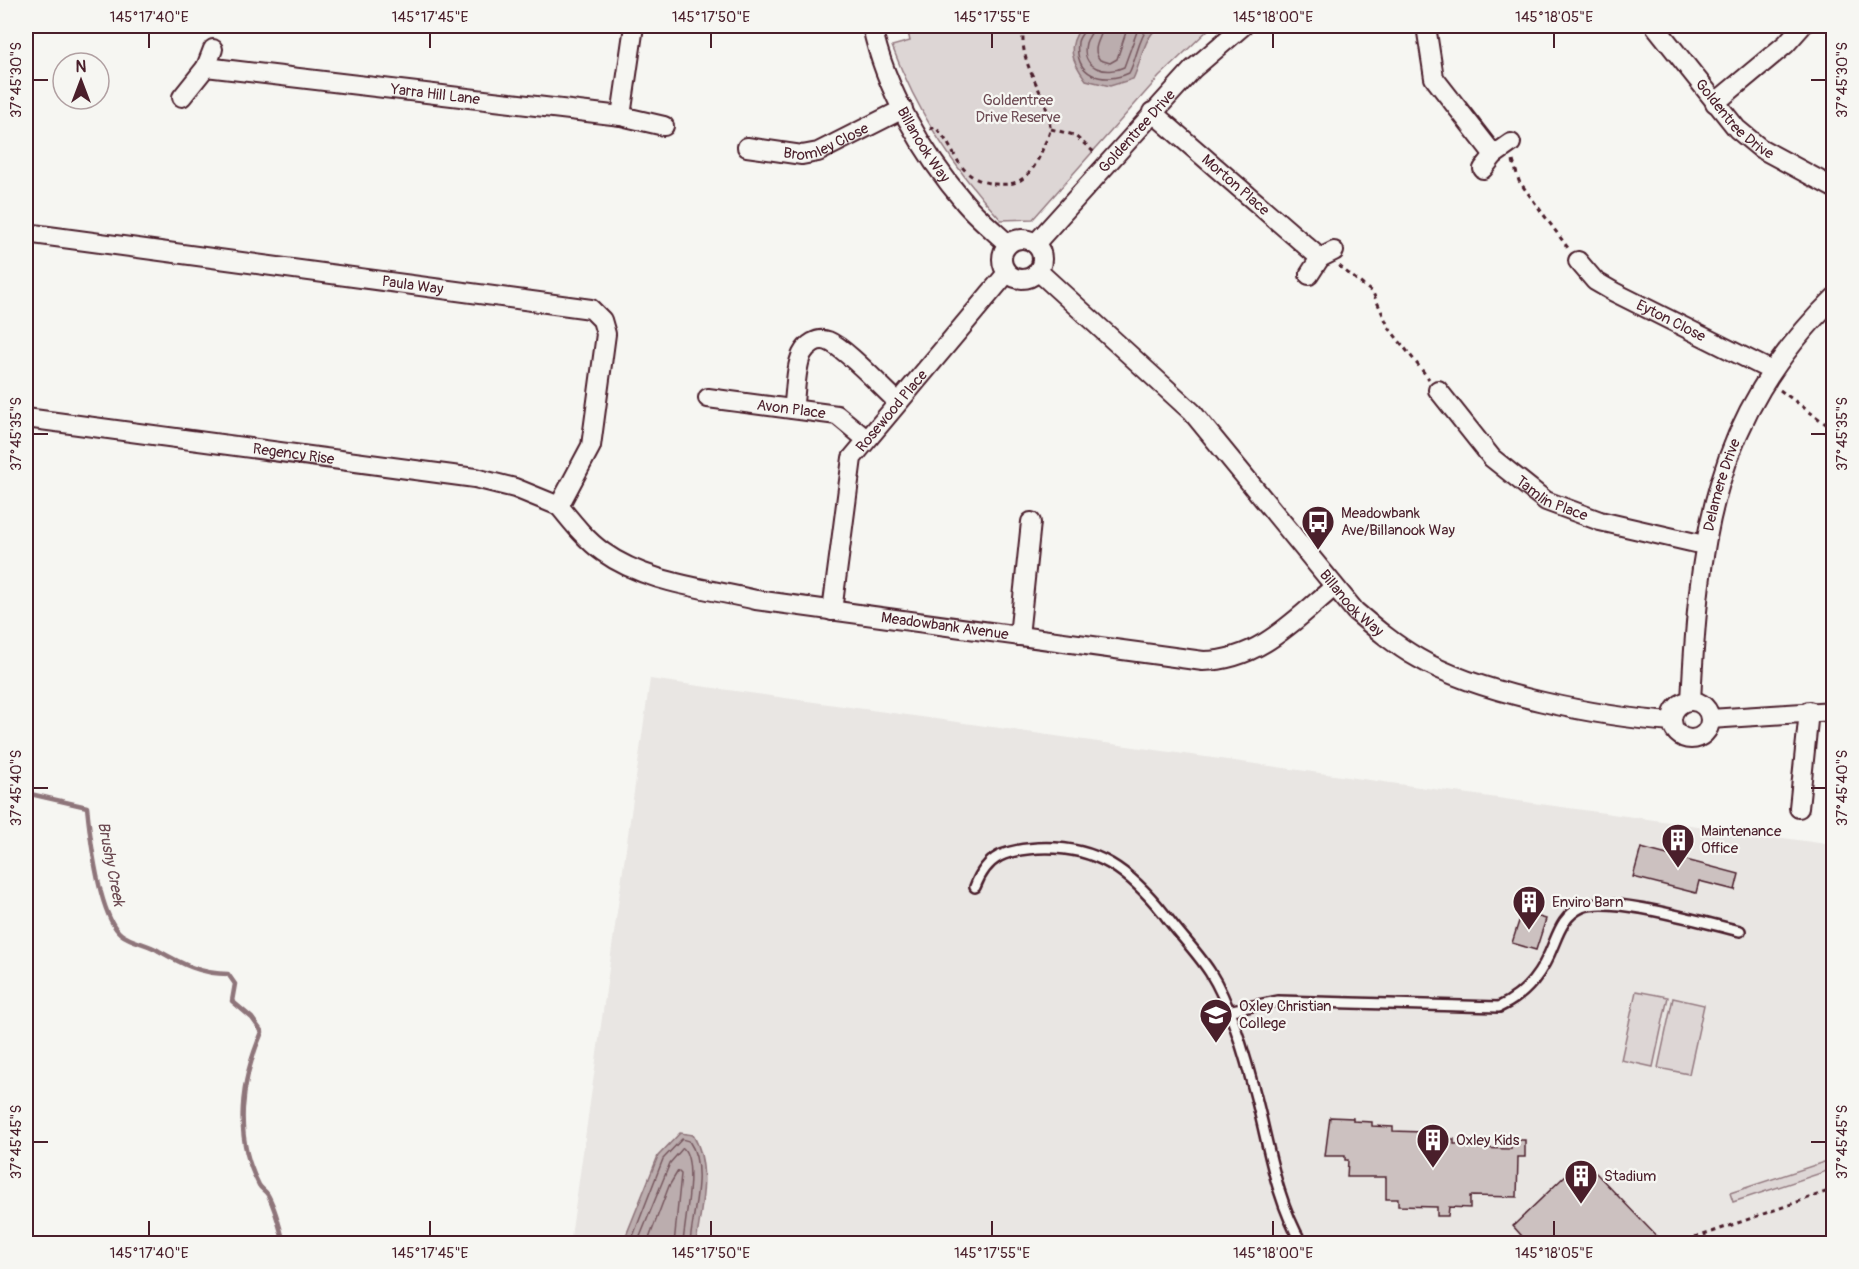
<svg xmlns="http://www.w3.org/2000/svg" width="1859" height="1269" viewBox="0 0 1859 1269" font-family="Pangolin,sans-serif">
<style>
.built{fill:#e9e6e3}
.green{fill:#ddd6d5;stroke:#947a80;stroke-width:1.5}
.water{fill:#bbadae;stroke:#8e747a;stroke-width:1.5}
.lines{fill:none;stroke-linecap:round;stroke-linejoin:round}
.shore{stroke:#77585f;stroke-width:1.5}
.stream{stroke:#8e747a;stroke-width:4.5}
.building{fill:#ccc1c0;stroke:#4a1f2b;stroke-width:1.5}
.lane-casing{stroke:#4a1f2b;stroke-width:14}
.street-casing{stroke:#4a1f2b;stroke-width:22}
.path{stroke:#4a1f2b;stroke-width:3;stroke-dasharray:4.5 4.5;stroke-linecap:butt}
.lane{stroke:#f6f6f2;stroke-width:9}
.street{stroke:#f6f6f2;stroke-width:18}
.ticks{fill:none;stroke:#4a1f2b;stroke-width:2}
.labels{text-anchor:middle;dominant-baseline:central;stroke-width:4.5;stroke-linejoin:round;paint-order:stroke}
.street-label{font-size:15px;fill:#4a1f2b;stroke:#f6f6f2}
.park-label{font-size:15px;fill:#6f4d56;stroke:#f6f6f2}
.poi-label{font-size:15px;fill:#4a1f2b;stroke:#f6f6f2;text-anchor:start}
.water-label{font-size:16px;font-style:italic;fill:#6c4a52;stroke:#f6f6f2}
.neatline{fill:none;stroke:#4a1f2b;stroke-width:2}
.ticks-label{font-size:15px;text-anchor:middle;fill:#4a1f2b}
</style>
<rect width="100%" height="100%" fill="#f6f6f2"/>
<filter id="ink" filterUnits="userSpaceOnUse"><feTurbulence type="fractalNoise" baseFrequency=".0167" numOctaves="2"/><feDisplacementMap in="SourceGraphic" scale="12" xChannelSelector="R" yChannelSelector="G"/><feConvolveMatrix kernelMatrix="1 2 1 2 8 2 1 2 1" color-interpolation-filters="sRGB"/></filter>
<g filter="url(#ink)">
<path class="built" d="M650,679l1183,166v398l-1263,1z"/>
<g class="green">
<path d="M934,26h278l-53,51 -126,142 -32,1c-48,-52 -84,-108 -109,-174l18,-5 -2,-9z"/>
<path d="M1636,991l32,6 -15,70 -32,-7z"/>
<path d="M1673,998l31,7 -15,69 -31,-6z"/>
<path d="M1833,1159v10l-100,33 -3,-9z"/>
</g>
<g class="water">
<path d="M1082,26h82c-20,4 -22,35 -31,53l-23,7 -24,-6c-15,-20 -20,-33 -4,-54z"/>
<path d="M680,1133l13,2c19,31 8,74 3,108h-73l35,-87z"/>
</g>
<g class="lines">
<g class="shore">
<path d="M1086,26c-1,6 -7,10 -8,16 -4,34 25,43 51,31 8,-15 9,-34 20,-47"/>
<path d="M1094,26c-1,7 -6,10 -8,17 -6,25 20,33 38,24l15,-41"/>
<path d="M1103,26c-1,13 -13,22 -3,34l10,3 7,-4 11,-33"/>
<path d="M630,1244l33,-85 19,-20 7,2c19,27 3,72 1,103"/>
<path d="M637,1244l33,-81 13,-15c15,14 1,75 0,96"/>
<path d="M647,1244l22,-58 9,-15 3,3 -7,70"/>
</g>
<path class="stream" d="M26,793l61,14c3,29 12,109 34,127 10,8 27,10 38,17 23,13 42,23 69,23l7,10 -3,17 20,17 10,14c-21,48 -29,104 -3,153 2,4 7,6 9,10 6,11 13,36 16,49"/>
</g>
<g class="building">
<path d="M1641,848l98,26 -4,16 -36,-9 -3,12 -63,-16z"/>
<path d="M1522,912l24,7 -10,31 -24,-7z"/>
<path d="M1330,1117l23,1v3l19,1v4l21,1v4l30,1v7h31v5h19v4l38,1v-9h14v17h-7l-1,40 -47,-1v12l-21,-1 -1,9h-11v-9l-39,-1v-7h-12v-22h-39l1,-17h-3v-4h-20z"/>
<path d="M1570,1171l13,14 13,-12 68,71h-135l-16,-18z"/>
</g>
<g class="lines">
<g class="lane-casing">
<g id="lane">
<path d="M975,887c12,-32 31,-37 63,-39 59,-3 92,23 127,67 14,19 32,37 45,57 19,30 33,77 42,111 16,54 21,111 50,161"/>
<path d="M1227,1011l51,-10 221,6c29,-13 44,-36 55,-64 6,-15 12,-29 28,-36 29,-12 123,16 158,24"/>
</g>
</g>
<g class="street-casing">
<g id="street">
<path id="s1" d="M872,26c13,63 51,128 93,177 13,15 29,28 43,41"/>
<path d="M1426,26l8,52 60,77"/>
<path id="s2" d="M1655,26l82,103 23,19 74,40"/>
<path id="s3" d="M206,67l415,49 43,10"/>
<path d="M182,97l24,-30 7,-18"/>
<path d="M1715,103l71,-59 16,-18"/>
<path id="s4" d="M1152,112l168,146"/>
<path d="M621,116l13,-90"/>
<path id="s5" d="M747,147l55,8 16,-3 85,-43"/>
<path d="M1483,169l11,-14 17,-12"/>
<path id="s6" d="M26,233l565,76 11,11 4,14 -15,112 -32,60"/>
<circle cx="1022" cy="259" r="20"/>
<path id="s7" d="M1035,244l158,-175 50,-43"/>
<path id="s8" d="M1578,261l17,20 19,11 158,79"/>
<path id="s9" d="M1038,271l154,141 163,199c20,17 40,34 63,47 61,36 184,59 254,64"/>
<path d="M1309,275l11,-17 14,-7"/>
<path id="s10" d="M1438,390l54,68 54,43 54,20 104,24"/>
<path id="s11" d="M708,398l129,17 29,24"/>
<path d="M793,409c3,-16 2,-40 9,-55 5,-9 15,-17 26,-13 18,7 54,47 70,61"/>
<path id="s12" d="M26,418l449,60 40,10 44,18"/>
<path id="s13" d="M559,506c13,16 27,34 44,46 43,31 103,36 153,48l447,61c55,0 92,-41 131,-74"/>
<path id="s14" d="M832,611l20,-153 155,-185"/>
<path d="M1019,636l12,-114"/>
<path id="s15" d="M1691,701c8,-161 21,-283 143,-403"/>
<circle cx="1691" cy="720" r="19"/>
<path d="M1710,719l124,-8"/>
<path d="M1799,808l10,-97"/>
</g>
</g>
<g class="path">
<path d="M930,129l5,-2c23,22 20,53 61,57 12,1 21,0 30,-8 8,-7 13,-18 17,-28 2,-6 8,-15 7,-21 -3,-38 -33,-60 -26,-101"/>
<path d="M1051,129l23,6 21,18"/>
<path d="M1513,161l6,20 49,67"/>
<path d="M1339,266l34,27 16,35 40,51"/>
<path d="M1780,390l54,40"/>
<path d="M1695,1238l139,-49"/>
</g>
<use href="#lane" class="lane"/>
<use href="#street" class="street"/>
</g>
</g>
<path class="ticks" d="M149,33v15M430,33v15M711,33v15M992,33v15M1273,33v15M1554,33v15M33,80h15M1811,80h15M33,434h15M1811,434h15M33,788h15M1811,788h15M33,1142h15M1811,1142h15M149,1221v15M430,1221v15M711,1221v15M992,1221v15M1273,1221v15M1554,1221v15"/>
<defs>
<g id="bus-pin" transform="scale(1.725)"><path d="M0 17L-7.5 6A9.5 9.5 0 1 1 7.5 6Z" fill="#4a1f2b" stroke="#f6f6f2"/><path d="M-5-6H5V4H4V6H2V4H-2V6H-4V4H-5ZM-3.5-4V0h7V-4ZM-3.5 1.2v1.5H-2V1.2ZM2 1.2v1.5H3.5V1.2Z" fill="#fff"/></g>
<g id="building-pin" transform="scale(1.725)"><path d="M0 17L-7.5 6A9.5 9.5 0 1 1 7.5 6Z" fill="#4a1f2b" stroke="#f6f6f2"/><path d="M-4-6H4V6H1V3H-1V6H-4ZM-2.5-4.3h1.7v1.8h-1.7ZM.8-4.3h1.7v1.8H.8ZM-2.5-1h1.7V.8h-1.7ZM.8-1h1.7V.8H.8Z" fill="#fff"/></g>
<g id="school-pin" transform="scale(1.725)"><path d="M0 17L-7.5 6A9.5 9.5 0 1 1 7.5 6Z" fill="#4a1f2b" stroke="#f6f6f2"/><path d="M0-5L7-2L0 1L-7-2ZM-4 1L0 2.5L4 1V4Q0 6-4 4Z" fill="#fff"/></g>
</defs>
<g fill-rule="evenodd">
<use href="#bus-pin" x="1318" y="522"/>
<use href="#building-pin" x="1678" y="840"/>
<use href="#building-pin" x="1529" y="902"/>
<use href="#school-pin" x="1216" y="1015"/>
<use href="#building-pin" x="1433" y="1140"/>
<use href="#building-pin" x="1581" y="1176"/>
</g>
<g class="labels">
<g class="street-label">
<text stroke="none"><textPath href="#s3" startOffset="231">Yarra Hill Lane</textPath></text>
<text stroke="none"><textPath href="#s2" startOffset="123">Goldentree Drive</textPath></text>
<text stroke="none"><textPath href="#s7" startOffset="152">Goldentree Drive</textPath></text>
<text stroke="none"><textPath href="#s5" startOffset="82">Bromley Close</textPath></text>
<text stroke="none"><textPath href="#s1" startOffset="130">Billanook Way</textPath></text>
<text stroke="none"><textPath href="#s4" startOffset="111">Morton Place</textPath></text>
<text stroke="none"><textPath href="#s6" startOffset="390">Paula Way</textPath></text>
<text stroke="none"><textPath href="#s8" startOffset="112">Eyton Close</textPath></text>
<text stroke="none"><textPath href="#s11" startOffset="84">Avon Place</textPath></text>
<text stroke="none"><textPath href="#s14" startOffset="216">Rosewood Place</textPath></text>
<text stroke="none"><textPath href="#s12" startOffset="270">Regency Rise</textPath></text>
<text stroke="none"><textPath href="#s15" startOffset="219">Delamere Drive</textPath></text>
<text stroke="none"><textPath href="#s10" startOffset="160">Tamlin Place</textPath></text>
<text stroke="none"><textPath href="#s9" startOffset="458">Billanook Way</textPath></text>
<text stroke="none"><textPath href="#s13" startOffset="416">Meadowbank Avenue</textPath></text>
</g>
<g class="park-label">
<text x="1018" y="100">Goldentree<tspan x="1018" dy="17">Drive Reserve</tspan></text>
</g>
<g class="poi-label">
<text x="1341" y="513">Meadowbank<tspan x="1341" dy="17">Ave/Billanook Way</tspan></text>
<text x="1701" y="831">Maintenance<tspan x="1701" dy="17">Office</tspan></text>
<text x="1552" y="902">Enviro Barn</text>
<text x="1239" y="1006">Oxley Christian<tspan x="1239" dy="17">College</tspan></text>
<text x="1456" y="1140">Oxley Kids</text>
<text x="1604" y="1176">Stadium</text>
</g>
<g class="water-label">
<text transform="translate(111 864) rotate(79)">Brushy Creek</text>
</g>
</g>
<rect width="1859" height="1269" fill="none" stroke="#f6f6f2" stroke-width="66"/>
<g transform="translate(81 81)"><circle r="28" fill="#f6f6f2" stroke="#b1a0a2" stroke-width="1.5"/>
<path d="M0-4.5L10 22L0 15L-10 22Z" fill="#4a1f2b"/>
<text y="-9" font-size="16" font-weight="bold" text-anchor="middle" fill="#4a1f2b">N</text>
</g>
<rect x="33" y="33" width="1793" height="1203" class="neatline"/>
<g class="ticks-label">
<text x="149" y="22">145°17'40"E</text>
<text x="430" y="22">145°17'45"E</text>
<text x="711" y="22">145°17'50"E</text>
<text x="992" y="22">145°17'55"E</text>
<text x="1273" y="22">145°18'00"E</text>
<text x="1554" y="22">145°18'05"E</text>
<text transform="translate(16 80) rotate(-90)" y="5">37°45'30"S</text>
<text transform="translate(1842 80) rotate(-90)" y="5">37°45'30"S</text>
<text transform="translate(16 434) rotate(-90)" y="5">37°45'35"S</text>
<text transform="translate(1842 434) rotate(-90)" y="5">37°45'35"S</text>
<text transform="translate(16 788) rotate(-90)" y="5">37°45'40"S</text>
<text transform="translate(1842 788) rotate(-90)" y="5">37°45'40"S</text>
<text transform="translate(16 1142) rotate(-90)" y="5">37°45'45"S</text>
<text transform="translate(1842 1142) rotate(-90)" y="5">37°45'45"S</text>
<text x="149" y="1258">145°17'40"E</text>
<text x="430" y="1258">145°17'45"E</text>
<text x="711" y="1258">145°17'50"E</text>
<text x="992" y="1258">145°17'55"E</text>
<text x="1273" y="1258">145°18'00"E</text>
<text x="1554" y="1258">145°18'05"E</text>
</g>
</svg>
